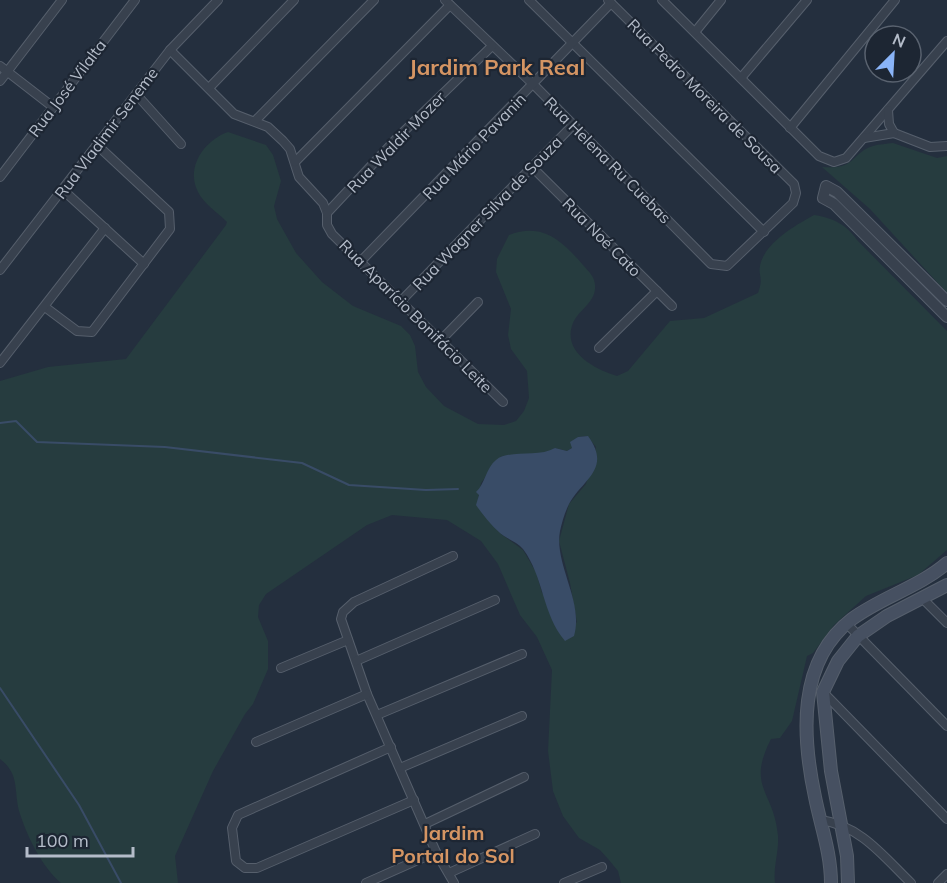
<svg xmlns="http://www.w3.org/2000/svg" width="947" height="883" viewBox="0 0 947 883" font-family="Mulish,sans-serif">
<style>
.green{fill:#263c3f;fill-rule:evenodd}
.water{fill:#394c67}
.lines{fill:none;stroke-linecap:round;stroke-linejoin:round}
.stream{stroke:#394c67;stroke-width:2}
.minor-casing{stroke:#565f6c;stroke-width:10}
.tertiary-casing{stroke:#565f6c;stroke-width:12}
.secondary-casing{stroke:#565f6c;stroke-width:14}
.minor{stroke:#38414e;stroke-width:8}
.tertiary{stroke:#38414e;stroke-width:10}
.secondary{stroke:#465061;stroke-width:12}
.labels{text-anchor:middle;dominant-baseline:central;stroke-width:4.5;stroke-linejoin:round;paint-order:stroke}
.street-label{font-size:16px;fill:#b4bcc9;stroke:#1d2633}
.quarter-label{font-size:20px;font-weight:bold;fill:#d59563;stroke:#1d2633}
.district-label{font-size:22px;font-weight:bold;fill:#d59563;stroke:#1d2633}
</style>
<rect width="100%" height="100%" fill="#242f3e"/>
<g class="green">
<path d="M228,132l38,13 7,10 8,26 -7,25 3,13 19,34 26,29 31,24 48,20 9,9 5,11 3,26 8,15 18,19 34,18 26,1 12,-4 8,-10 5,-13 -2,-27 -16,-22 -3,-14 3,-26 -15,-37 1,-13 12,-24c34,-13 53,6 74,30 7,8 13,13 12,24 -1,14 -17,22 -22,34 -12,29 23,47 44,53l11,-5 42,-50 34,-3 54,-25c6,-16 0,-17 2,-27 4,-23 36,-41 54,-51 19,3 32,9 43,25l90,91v219l-29,25 -52,21 -32,29 -21,28 -6,3 -15,65 -12,17 -9,1c-25,49 3,51 7,97 1,16 -5,31 -3,47h-154l-3,-12 -9,-11 -9,-10 -21,-12 -16,-22 -10,-25 -5,-40 4,-81 -15,-33 -17,-22 -22,-51 -17,-23 -34,-21 -55,-5 -25,10 -101,69 -7,11 -1,12 10,24v28l-15,35 -8,10 -32,57 -38,85 3,27h-117c-19,-16 -33,-45 -41,-69 -7,-22 1,-39 -20,-55v-378l48,-14 78,-8 100,-134 1,-3c-9,-9 -24,-19 -29,-30 -13,-25 7,-52 30,-60zM587,436l9,11 -10,37 -17,20 -10,37 11,42 7,40 -35,-30 -6,-21 -13,-22 -22,-16 -24,-29 4,-22 21,-27 43,-2 10,-6 12,3 5,-3 6,-11z"/>
<path d="M893,143l44,15 10,-2v137l-77,-84 -48,-42c35,3 29,-14 51,-21 6,-2 14,-2 20,-3z"/>
</g>
<path class="water" d="M588,436c24,33 -5,43 -19,68 -4,8 -7,18 -9,27 -6,34 24,70 14,105l-9,5c-23,-27 -21,-64 -42,-92 -5,-6 -13,-9 -19,-13 -10,-7 -21,-21 -28,-31l3,-10 -3,-3c9,-8 10,-24 20,-32 13,-11 42,-2 59,-12l12,3 5,-3 -2,-6 8,-5z"/>
<g class="lines">
<g class="stream">
<path d="M0,423l16,-2 21,21 128,5 137,16 47,22 77,5 32,-1"/>
<path d="M0,688l79,117 42,78"/>
</g>
<g class="minor-casing">
<g id="minor">
<path d="M445,0l89,85 177,179 16,2 66,-63 3,-10 -2,-9 -186,-184"/>
<path d="M529,0l235,232"/>
<path d="M662,0l157,156 15,6 12,-4 101,-117"/>
<path d="M695,32l26,-32"/>
<path d="M170,50l64,64 34,13 15,14 7,8 9,28 24,26 4,10v12l5,9 171,168"/>
<path d="M0,66l53,41"/>
<path d="M741,78l66,-78"/>
<path d="M0,81l62,-81"/>
<path d="M209,88l85,-88"/>
<path d="M136,94l45,50"/>
<path d="M255,121l119,-121"/>
<path d="M790,128l105,-128"/>
<path d="M894,133l36,14 17,-1"/>
<path d="M864,138l30,-5 -5,-9 -1,-14"/>
<path d="M295,162l155,-157"/>
<path d="M532,167l140,139"/>
<path d="M0,177l135,-177"/>
<path d="M63,190l81,74"/>
<path d="M327,213l72,-77 93,-90"/>
<path d="M361,261l250,-258"/>
<path d="M0,270l170,-220 48,-50"/>
<path d="M401,301l172,-176"/>
<path d="M45,307l32,24 15,1 78,-103 -1,-17 -72,-67"/>
<path d="M440,341l38,-39"/>
<path d="M599,348l58,-57"/>
<path d="M0,363l105,-135"/>
<path d="M453,556l-99,46 -11,10 -2,7 26,75 69,158 18,31"/>
<path d="M923,599l24,24"/>
<path d="M847,624l100,102"/>
<path d="M356,661l139,-61"/>
<path d="M281,668l67,-28"/>
<path d="M824,693l123,126"/>
<path d="M377,715l145,-61"/>
<path d="M256,742l111,-48"/>
<path d="M391,747l-153,68 -6,13 4,33 9,7h12l157,-68"/>
<path d="M400,768l122,-52"/>
<path d="M821,820c40,6 62,36 90,63"/>
<path d="M425,824l99,-47"/>
<path d="M449,873l86,-39"/>
<path d="M366,883l70,-31"/>
<path d="M564,883l38,-16"/>
<path d="M938,883l9,-9"/>
</g>
</g>
<g class="tertiary-casing">
<path id="tertiary" d="M947,301l-110,-109 -11,-6 -3,12 11,6 113,113"/>
</g>
<g class="secondary-casing">
<g id="secondary">
<path d="M831,883c0,-30 -10,-56 -16,-86 -13,-61 -18,-136 37,-178 30,-22 67,-32 95,-56"/>
<path d="M848,883l-1,-27 -16,-85 -8,-79 15,-31 20,-25 29,-20 60,-31"/>
</g>
</g>
<use href="#minor" class="minor"/>
<use href="#tertiary" class="tertiary"/>
<use href="#secondary" class="secondary"/>
</g>
<g class="labels">
<g class="street-label">
<text transform="translate(67 88) rotate(-53)">Rua José Vilalta</text>
<text transform="translate(705 96) rotate(45)">Rua Pedro Moreira de Sousa</text>
<text transform="translate(106 133) rotate(-53)">Rua Vladimir Seneme</text>
<text transform="translate(396 142) rotate(-46)">Rua Waldir Mozer</text>
<text transform="translate(474 146) rotate(-46)">Rua Mário Pavanin</text>
<text transform="translate(608 160) rotate(45)">Rua Helena Ru Cuebas</text>
<text transform="translate(487 213) rotate(-46)">Rua Wagner Silva de Souza</text>
<text transform="translate(602 237) rotate(45)">Rua Noé Cato</text>
<text transform="translate(416 316) rotate(45)">Rua Aparício Bonifácio Leite</text>
</g>
<g class="quarter-label">
<text x="453" y="832">Jardim<tspan x="453" dy="23">Portal do Sol</tspan></text>
</g>
<g class="district-label">
<text x="497" y="67">Jardim Park Real</text>
</g>
</g>
<g transform="translate(893 54) rotate(24)"><circle r="28" fill="#1d2633" stroke="#59626f" stroke-width="1.5"/>
<path d="M0-4.5L10 22L0 15L-10 22Z" fill="#8ab4f8"/>
<text y="-9" font-size="16" font-weight="bold" text-anchor="middle" fill="#b4bcc9">N</text>
</g>
<path d="M27 847v9h106v-9" fill="none" stroke="#b4bcc9" stroke-width="3"/>
<text x="36" y="847" font-size="18" fill="#b4bcc9" stroke="#1d2633" stroke-width="4.5" paint-order="stroke">100 m</text>
</svg>
